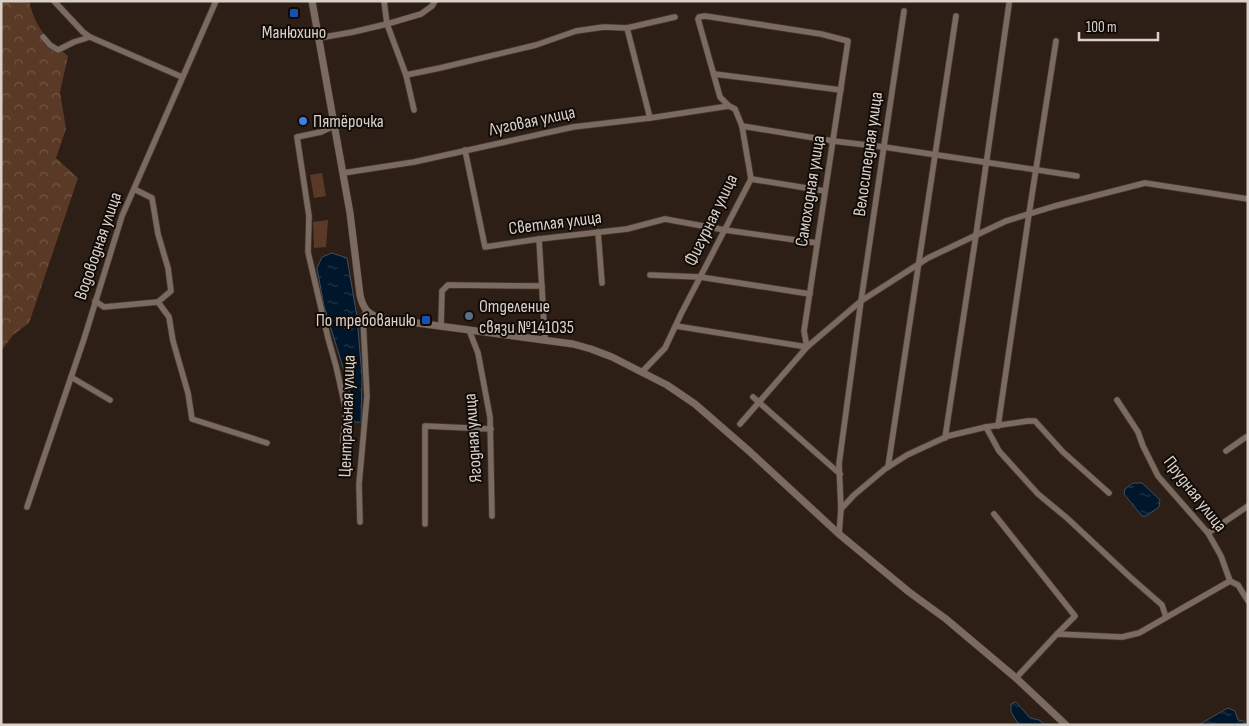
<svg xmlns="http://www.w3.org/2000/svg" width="1249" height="726" viewBox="0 0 1249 726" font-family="'Sofia Sans Condensed',sans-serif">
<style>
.green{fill:#5a3a27}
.forest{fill:url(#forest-crowns)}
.water{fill:url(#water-ripples);stroke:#414e5b}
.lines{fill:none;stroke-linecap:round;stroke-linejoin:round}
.minor-casing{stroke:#443933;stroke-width:7}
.tertiary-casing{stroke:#443933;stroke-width:8}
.minor{stroke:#7b6a5f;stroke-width:5.5}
.tertiary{stroke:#7b6a5f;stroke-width:7}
.transit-dot{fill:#1a4fb4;stroke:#110b07;stroke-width:2}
.shop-dot{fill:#3f7fe0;stroke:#110b07;stroke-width:2}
.service-dot{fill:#5c6f8a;stroke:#110b07;stroke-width:2}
.labels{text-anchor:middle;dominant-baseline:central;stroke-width:4;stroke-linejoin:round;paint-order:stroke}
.poi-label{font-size:18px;fill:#dad0ca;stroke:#110b07;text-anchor:start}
.street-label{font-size:18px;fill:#dad0ca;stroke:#110b07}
</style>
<defs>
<pattern id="forest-crowns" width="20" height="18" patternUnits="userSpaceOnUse" patternTransform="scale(1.25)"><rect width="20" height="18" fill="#5a3a27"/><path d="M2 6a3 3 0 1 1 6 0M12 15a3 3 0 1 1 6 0" fill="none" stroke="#715545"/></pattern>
<pattern id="water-ripples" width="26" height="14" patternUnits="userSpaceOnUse" patternTransform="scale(1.25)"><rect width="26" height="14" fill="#00162b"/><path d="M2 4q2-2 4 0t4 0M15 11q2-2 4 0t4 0" fill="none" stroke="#253748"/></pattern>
</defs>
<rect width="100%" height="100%" fill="#2e1f16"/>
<g class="green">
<path d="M322,173l4,23 -12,2 -4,-23z"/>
<path d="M328,220l-2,27 -12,1 -1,-26z"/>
</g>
<path class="forest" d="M1,1h28c7,28 17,37 39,55l-8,36 6,37 -10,29 22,20 -49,145 -16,12 -12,16z"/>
<g class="water">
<path d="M332,253l15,5 10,59 5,60 -1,45h-7l-6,-39 -24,-77 -7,-38 5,-11z"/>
<path d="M1133,483h9l18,17 -1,7 -13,9h-4l-18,-22 1,-5z"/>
<path d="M1016,702l14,16 9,2 6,5h-26l-8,-13v-8z"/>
<path d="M1228,708l7,3 3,9 6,1 1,4h-47z"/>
</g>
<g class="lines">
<g class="minor-casing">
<g id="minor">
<path d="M54,1l29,31 7,5 92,40"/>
<path d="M384,1l3,23 19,51 8,35"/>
<path d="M627,28l23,90"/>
<path d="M43,37l7,8 8,5 16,-8 16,-5"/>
<path d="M319,38l34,-6 34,-8 34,-10 11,-8 3,-5"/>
<path d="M714,74l127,16"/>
<path d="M406,75l34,-7 96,-23 40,-14 28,-4 23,1 48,-11"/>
<path d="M334,126l-13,6 -24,5 12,79 -1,36 20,86 8,28 10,45 -3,30"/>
<path d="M742,126l91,15 51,6 193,29"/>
<path d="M465,150l20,97 54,-8 88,-10 38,-10 60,11 92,13"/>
<path d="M343,173l71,-11 159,-35 77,-9 79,-12"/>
<path d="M751,179l74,12"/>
<path d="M134,189l18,9 6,36 10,34 3,23 -13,11"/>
<path d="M598,232l4,51"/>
<path d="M539,239l6,101"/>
<path d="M650,275l50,2 110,17"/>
<path d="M95,301l9,6 54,-5 11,15 4,24 15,52 4,26 75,24"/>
<path d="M441,326l1,-35 6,-6 94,1"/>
<path d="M469,330l9,23 12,64 2,99"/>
<path d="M642,372l23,-24 16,-34 70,-135 -9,-53 -7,-17 -6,-3 -9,-9 -22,-78 1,-2 6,-1 116,18 27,7 -44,290 3,16 -131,-21"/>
<path d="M71,377l39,23"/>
<path d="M753,397l87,77"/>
<path d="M1117,400l21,32 5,14 15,30 50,57 13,23 9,25"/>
<path d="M740,424l67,-77 54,-46 67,-43 78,-37 49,-15 90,-23 103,16"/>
<path d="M998,426l31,-212 27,-173"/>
<path d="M986,427l13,24 39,43 29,24 63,59 32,28 4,12"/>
<path d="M945,438l31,-203 33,-231"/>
<path d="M1226,451l20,-14 2,1"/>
<path d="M888,467l68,-451"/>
<path d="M27,507l57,-168 38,-123 94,-215"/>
<path d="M841,509l13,-14 31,-26 22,-14 41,-19 38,-9 42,-6h7l28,31 46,41"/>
<path d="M994,514l81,102 -18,18"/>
<path d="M360,522l-1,-38 8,-88 -4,-78 3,-7"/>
<path d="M425,524v-98l66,3"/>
<path d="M1208,533l40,-27"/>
<path d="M839,534l2,-25 -2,-45 22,-163 43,-290"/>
<path d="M1016,678l41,-44 65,3 17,-4 91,-52 8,4 10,16"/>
</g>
</g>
<g class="tertiary-casing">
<path id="tertiary" d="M312,1l38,212 10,82c3,13 7,19 20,23l193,26 18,5 21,8 55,28 28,19 54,47 90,83 70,58 37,27 70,59 50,47"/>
</g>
<use href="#minor" class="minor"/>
<use href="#tertiary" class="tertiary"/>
</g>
<g class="transit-dot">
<rect x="289" y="8" width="10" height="10" rx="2.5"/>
<rect x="421" y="315" width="10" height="10" rx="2.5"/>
</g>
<circle class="shop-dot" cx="303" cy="121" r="5"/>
<circle class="service-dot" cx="469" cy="316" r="5"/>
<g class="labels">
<g class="poi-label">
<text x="294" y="32" text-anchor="middle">Манюхино</text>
<text x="313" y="121">Пятёрочка</text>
<text x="479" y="306">Отделение<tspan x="479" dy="21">связи №141035</tspan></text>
<text x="416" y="320" text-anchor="end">По требованию</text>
</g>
<g class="street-label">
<text transform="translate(532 121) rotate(-12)">Луговая улица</text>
<text transform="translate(868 154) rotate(-82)">Велосипедная улица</text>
<text transform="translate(810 191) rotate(-81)">Самоходная улица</text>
<text transform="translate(711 220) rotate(-64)">Фигурная улица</text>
<text transform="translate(555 223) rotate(-7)">Светлая улица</text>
<text transform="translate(98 246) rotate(-71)">Водоводная улица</text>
<text transform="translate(347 416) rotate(-88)">Центральная улица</text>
<text transform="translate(473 438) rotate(-94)">Ягодная улица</text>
<text transform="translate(1195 494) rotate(52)">Прудная улица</text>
</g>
</g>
<rect width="1249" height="726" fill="none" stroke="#dad0ca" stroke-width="5"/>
<path d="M1079 32v8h79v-8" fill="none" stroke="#dad0ca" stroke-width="2.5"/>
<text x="1086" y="32" font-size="15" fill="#dad0ca" stroke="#110b07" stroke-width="4" paint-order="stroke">100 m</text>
</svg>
